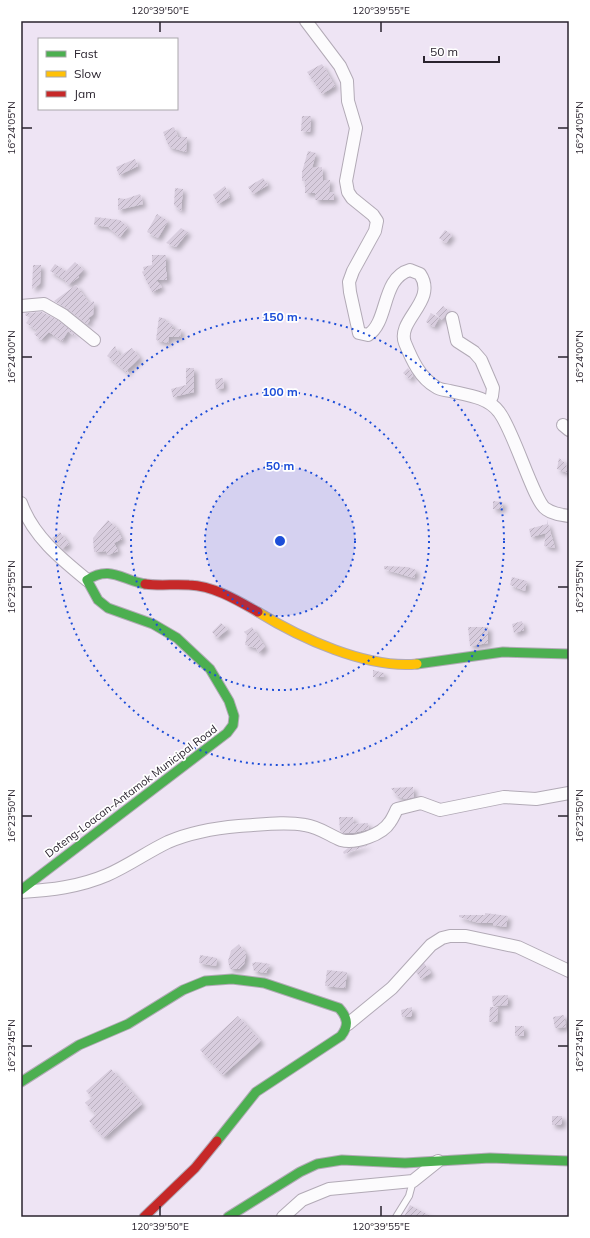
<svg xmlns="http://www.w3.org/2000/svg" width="590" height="1238" viewBox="0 0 590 1238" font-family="Mulish,sans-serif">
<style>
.building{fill:url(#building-hatch);filter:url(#shadow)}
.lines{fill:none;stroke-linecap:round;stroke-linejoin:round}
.lane-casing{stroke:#b2aab6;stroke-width:8}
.street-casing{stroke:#b2aab6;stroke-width:14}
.fast-casing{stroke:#b2aab6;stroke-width:11}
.slow-casing{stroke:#b2aab6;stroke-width:11}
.jam-casing{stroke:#b2aab6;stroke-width:11}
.lane{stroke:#fcfbfd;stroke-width:6}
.street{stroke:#fcfbfd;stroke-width:12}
.fast{stroke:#4caf50;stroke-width:9}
.slow{stroke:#ffc107;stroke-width:9}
.jam{stroke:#c62828;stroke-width:9}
.ticks{fill:none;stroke:#2a232e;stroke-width:1.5}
.ring{fill:none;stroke:#1d4ed8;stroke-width:2;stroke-dasharray:2 4}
.labels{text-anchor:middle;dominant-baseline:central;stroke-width:3.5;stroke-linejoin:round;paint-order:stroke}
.street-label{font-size:11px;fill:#2a232e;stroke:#fff}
.centre{fill:#1d4ed8;stroke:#fff;stroke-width:2}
.ring-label{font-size:12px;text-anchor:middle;font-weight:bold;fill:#1d4ed8;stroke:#fff;stroke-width:3.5;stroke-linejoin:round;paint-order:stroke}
.neatline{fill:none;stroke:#2a232e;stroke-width:1.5}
.ticks-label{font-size:10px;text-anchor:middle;fill:#2a232e}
</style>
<defs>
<pattern id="building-hatch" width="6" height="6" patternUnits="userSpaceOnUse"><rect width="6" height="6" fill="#d8cdde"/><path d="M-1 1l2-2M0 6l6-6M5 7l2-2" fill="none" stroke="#bab0bf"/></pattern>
<filter id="shadow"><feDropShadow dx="3.5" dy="3.5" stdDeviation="2" flood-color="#0004"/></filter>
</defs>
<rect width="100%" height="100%" fill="#eee4f4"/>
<g class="building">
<path d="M322,64l13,22 -13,8 -15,-22z"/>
<path d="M302,116h9l-1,16 -9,-1z"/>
<path d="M174,127l4,10h9l-1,15 -17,-5 -6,-15z"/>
<path d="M308,151l8,2 -4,15 10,-1 1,13h7l-1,12 5,1v7h-19v-7h-10v-12h-3v-9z"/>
<path d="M135,159l3,7 -19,9 -3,-8z"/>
<path d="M263,178l5,7 -15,9 -5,-7z"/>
<path d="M225,186l5,11 -12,7 -5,-9z"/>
<path d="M175,188l8,1 -2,22 -7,-6z"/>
<path d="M140,194l3,10 -25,6v-12l7,1z"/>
<path d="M157,214l11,7 -10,17 -11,-6z"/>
<path d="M95,217l25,3 8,7 -8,10 -12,-10 -14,-2z"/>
<path d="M181,228l7,4 -12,15 -10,-4z"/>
<path d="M445,230l7,5 -6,8 -7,-5z"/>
<path d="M152,255h14v16h1v9h-11l6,7 -10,5 -10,-20 2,-1 -1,-4 9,-2z"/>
<path d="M75,262l9,8 -6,6 1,1 -11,8 -3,-5 -15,-9 5,-7 11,7z"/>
<path d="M33,265h8l-1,19 -8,5z"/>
<path d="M76,285l13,18 5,-2 -1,14 -5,3 2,2 -3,4 -19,-15 -14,-8z"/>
<path d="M443,306l6,5 -7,9 -6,-6z"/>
<path d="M42,312l17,9 16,13 -2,1 -5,-4 -6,10 -13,-9 -8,8 -7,-6 4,-3 -12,-8 4,-5 -5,-3 1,-2z"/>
<path d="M431,313l8,5 -5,9 -8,-5z"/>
<path d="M159,317l7,2 -1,3 8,2 -2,5h10l-1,8h-11l-1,6 -12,-3z"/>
<path d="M115,346l5,10 12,-8 8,10 -13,12 2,4 -22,-18z"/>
<path d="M186,368h8v24l-21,5 -2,-8 15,-4z"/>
<path d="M408,368l5,8 -3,3 -7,-6z"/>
<path d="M223,378l1,10 -8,1 -1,-10z"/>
<path d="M559,458l7,6 2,9 -11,-4z"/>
<path d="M493,501l10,1 -1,7h-9z"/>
<path d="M108,520l8,7 6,12 -8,4 4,8 -10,4 -2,-4 -12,1 -1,-14z"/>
<path d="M547,520l8,28 -11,-2 2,-13 -15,4 -2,-8 18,-5z"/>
<path d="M60,532l9,12 -7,5 -10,-11z"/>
<path d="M384,566l24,1 8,3 -2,8 -30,-9z"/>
<path d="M512,577l15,4 -2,10 -15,-6z"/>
<path d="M522,621l2,9 -10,3 -2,-9z"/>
<path d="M221,623l7,6 -11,9 -5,-6z"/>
<path d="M252,627l13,20 -6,6 -3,-5 -11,-3 2,-10 -3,-3z"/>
<path d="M468,627h20v16l-18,3z"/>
<path d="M373,670l11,3v4h-11z"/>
<path d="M413,787l1,10 -8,2 -9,-3 -6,-8z"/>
<path d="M339,817h14l1,7 14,-1 1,6 -16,4h-10l-3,-2z"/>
<path d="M369,845l-25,9 -1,-2 5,-4z"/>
<path d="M485,913l23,3 -2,11 -13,-2v-2h-14l-20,-6v-2h26z"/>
<path d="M239,944l7,10 -2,10 -5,5h-9l-2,-8 3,-10z"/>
<path d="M200,955l17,3 -1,8 -17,-3z"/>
<path d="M257,962l13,2 -4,9 -12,-2 -2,-8z"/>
<path d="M424,963l7,10 -10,6 -5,-7z"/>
<path d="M327,970l20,2 -2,16 -20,-2z"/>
<path d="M508,995v10l-15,1 -1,-10z"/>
<path d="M412,1007v10h-10l-1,-7z"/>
<path d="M490,1007h8l-1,15h-8z"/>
<path d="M564,1015l2,12 -11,1 -2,-11z"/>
<path d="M238,1016l23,25 -38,34 -23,-25z"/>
<rect x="515" y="1026" width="9" height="10"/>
<path d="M111,1069l31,35 -38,34 -15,-17 7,-7 -11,-11 7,-6 -6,-6z"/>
<rect x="552" y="1116" width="10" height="9"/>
<path d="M410,1205l22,12h-28z"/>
</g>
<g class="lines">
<g class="lane-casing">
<path id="lane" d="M396,1217l13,-21 4,-15"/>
</g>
<g class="street-casing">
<g id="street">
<path d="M306,21l34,45 7,15 1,20 8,27 -10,53 2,11 4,6 21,17 4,6 -2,10 -22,40 -4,11 1,10 9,41 9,2c21,-13 13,-57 42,-65l10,4c18,27 -24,46 -15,69 7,17 15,35 31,44 4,3 10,3 14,4 17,4 38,6 49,21 15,19 35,90 47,97 7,5 15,6 23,7"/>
<path d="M21,306l23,-2 19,11 31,25"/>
<path d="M452,318l5,23 17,11 7,8 12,28 -1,8 -3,6"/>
<path d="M563,425l6,5"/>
<path d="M21,503c12,33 39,55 66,77"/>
<path d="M21,892c30,-2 58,-5 86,-17 21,-9 40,-23 61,-33 21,-9 48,-14 71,-16 21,-1 44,-5 66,-1 14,2 24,10 36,15 14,4 41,-5 49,-18 3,-4 5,-9 7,-13l24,-6 19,7 64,-13 32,2 33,-6"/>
<path d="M348,1024l44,-36 39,-43 11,-7 8,-2h16l52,11 51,24"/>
<path d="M283,1217l19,-17 27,-11 84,-8 25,-20"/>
</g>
</g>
<g class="fast-casing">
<g id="fast">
<path d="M417,664l86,-12 66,2"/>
<path d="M21,890l206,-157 6,-8 1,-9 -5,-15 -19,-32 -33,-31 -24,-14 -45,-16 -10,-8 -11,-20c23,-15 35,0 58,4"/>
<path d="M21,1082l58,-37 49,-21 55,-34 22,-9 27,-2 32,4 75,25c9,10 10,18 2,28l-85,56 -39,49"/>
<path d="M228,1217l72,-45 17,-8 25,-4 63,3 85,-5 79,3"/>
</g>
</g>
<g class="slow-casing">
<path id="slow" d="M258,612c42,26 109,57 159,52"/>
</g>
<g class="jam-casing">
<g id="jam">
<path d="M145,584c14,2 29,0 44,1 25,1 48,15 69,27"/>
<path d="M144,1217l51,-49 22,-27"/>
</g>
</g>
<use href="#lane" class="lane"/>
<use href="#street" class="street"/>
<use href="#fast" class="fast"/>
<use href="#slow" class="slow"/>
<use href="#jam" class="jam"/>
</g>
<path class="ticks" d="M160,22v10M381,22v10M22,128h10M558,128h10M22,357h10M558,357h10M22,587h10M558,587h10M22,816h10M558,816h10M22,1046h10M558,1046h10M160,1206v10M381,1206v10"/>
<circle cx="280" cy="541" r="75" fill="#1d4ed8" fill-opacity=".12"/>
<g class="ring">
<circle cx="280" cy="541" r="75"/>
<circle cx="280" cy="541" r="149"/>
<circle cx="280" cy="541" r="224"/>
</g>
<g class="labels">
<g class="street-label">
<text transform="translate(131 791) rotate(-37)">Doteng-Loacan-Antamok Municipal Road</text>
</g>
</g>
<circle cx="280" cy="541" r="6" class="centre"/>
<g class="ring-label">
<text x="280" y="321">150 m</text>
<text x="280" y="396">100 m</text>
<text x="280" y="470">50 m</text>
</g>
<rect width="590" height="1238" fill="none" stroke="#ffffff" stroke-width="44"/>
<rect x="38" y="38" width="140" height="72" fill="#ffffff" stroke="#aaa7ab"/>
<rect x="46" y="51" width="20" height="6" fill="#4caf50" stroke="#aaa7ab"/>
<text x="74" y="58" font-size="12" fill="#2a232e">Fast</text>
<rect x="46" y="71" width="20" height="6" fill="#ffc107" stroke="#aaa7ab"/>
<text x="74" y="78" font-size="12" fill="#2a232e">Slow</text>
<rect x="46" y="91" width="20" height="6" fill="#c62828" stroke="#aaa7ab"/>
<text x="74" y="98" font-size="12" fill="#2a232e">Jam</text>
<path d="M424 56v6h75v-6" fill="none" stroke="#2a232e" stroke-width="2"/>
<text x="430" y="56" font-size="12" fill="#2a232e" stroke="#ffffff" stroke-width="3" paint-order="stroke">50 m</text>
<rect x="22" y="22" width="546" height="1194" class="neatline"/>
<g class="ticks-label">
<text x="160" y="14">120°39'50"E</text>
<text x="381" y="14">120°39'55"E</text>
<text transform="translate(11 128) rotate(-90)" y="4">16°24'05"N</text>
<text transform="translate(579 128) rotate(-90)" y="4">16°24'05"N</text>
<text transform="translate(11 357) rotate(-90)" y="4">16°24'00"N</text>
<text transform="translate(579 357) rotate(-90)" y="4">16°24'00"N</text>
<text transform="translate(11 587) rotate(-90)" y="4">16°23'55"N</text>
<text transform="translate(579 587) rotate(-90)" y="4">16°23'55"N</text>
<text transform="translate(11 816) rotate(-90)" y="4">16°23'50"N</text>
<text transform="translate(579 816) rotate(-90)" y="4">16°23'50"N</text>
<text transform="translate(11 1046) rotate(-90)" y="4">16°23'45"N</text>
<text transform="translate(579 1046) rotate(-90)" y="4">16°23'45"N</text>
<text x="160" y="1230">120°39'50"E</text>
<text x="381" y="1230">120°39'55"E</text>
</g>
</svg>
